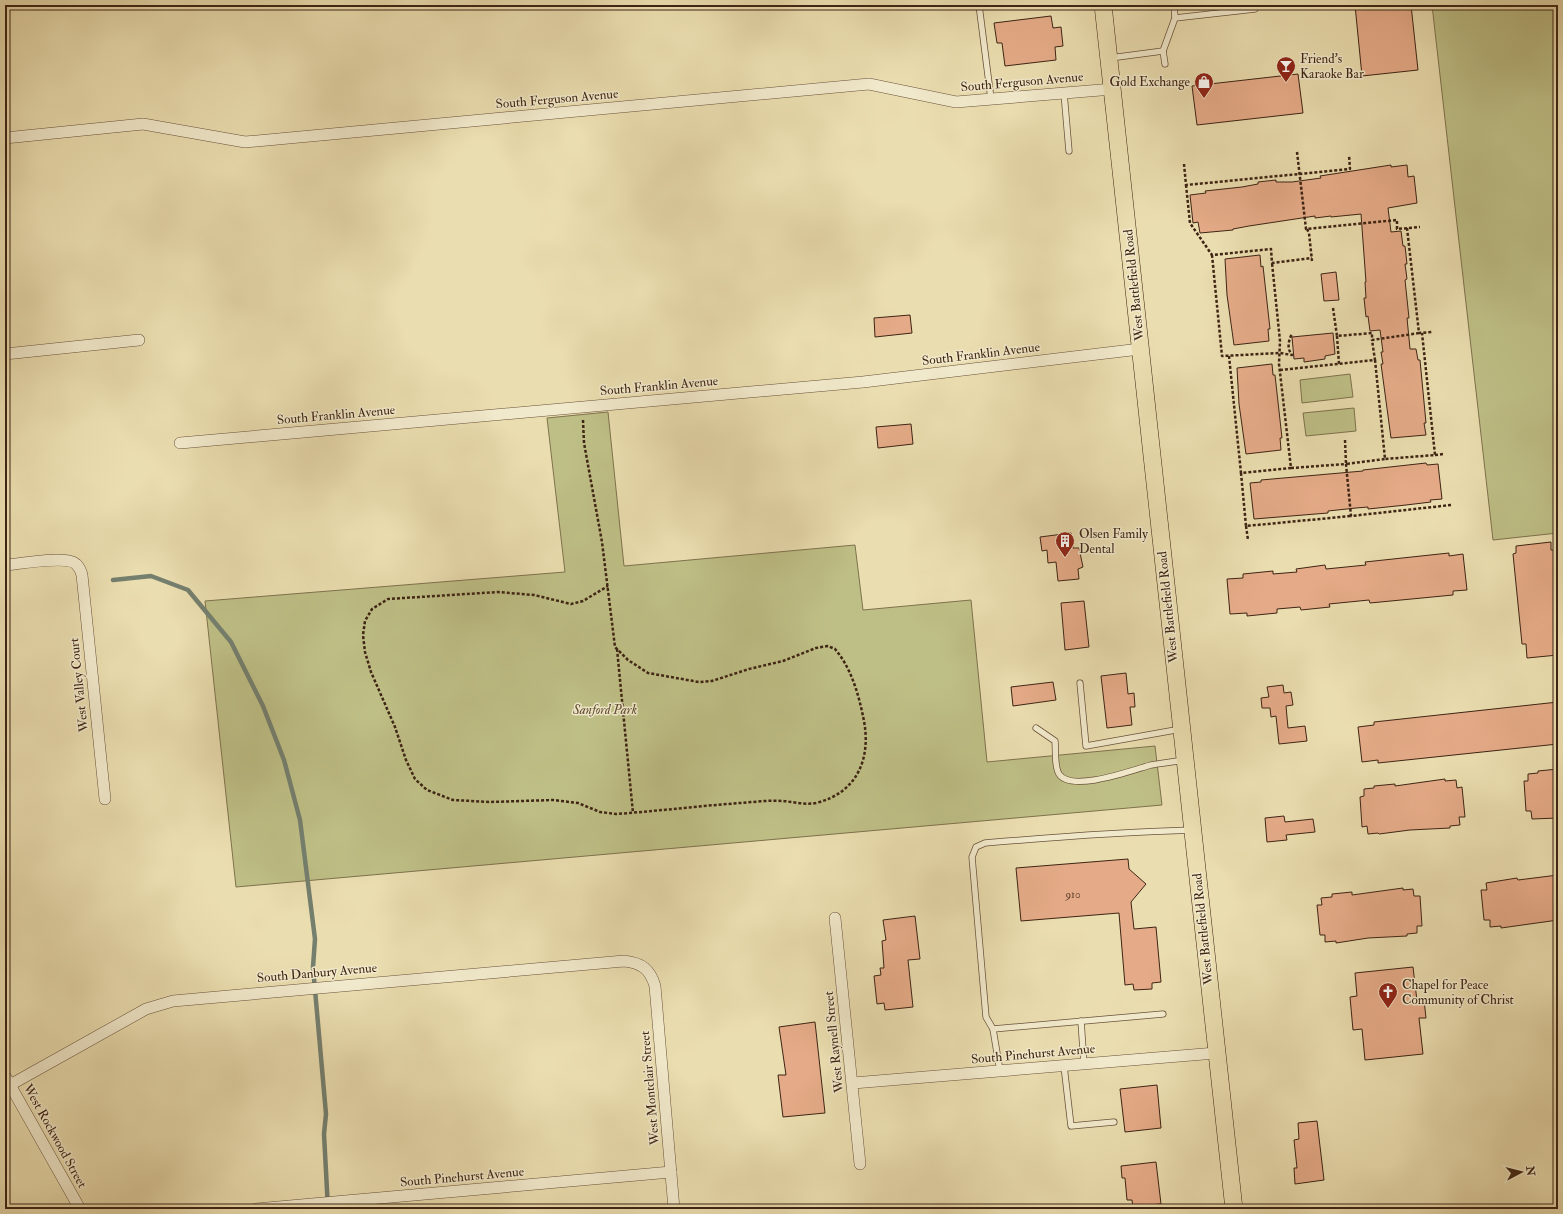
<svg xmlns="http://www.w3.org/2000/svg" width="1563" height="1214" viewBox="0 0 1563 1214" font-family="'IM FELL Double Pica',serif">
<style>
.green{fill:#bebf86;stroke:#7e724d}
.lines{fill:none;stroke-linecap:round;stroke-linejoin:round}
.stream{stroke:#747f6e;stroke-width:4.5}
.building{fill:#e5ab88;stroke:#3e2414}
.service-casing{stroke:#69523b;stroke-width:7}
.minor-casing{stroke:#69523b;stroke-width:12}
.primary-casing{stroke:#3e2414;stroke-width:18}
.path{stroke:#3e2414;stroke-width:2.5;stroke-dasharray:3 2;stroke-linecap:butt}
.service{stroke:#f1e9cb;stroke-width:5.5}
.minor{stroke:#f1e9cb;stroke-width:11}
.primary{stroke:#eaddaf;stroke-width:17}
.labels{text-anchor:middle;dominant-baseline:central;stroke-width:3;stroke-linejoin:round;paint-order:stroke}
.number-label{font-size:11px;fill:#684631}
.poi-label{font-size:13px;fill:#3e2414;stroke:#f1e9cb;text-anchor:start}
.street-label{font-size:13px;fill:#3e2414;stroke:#f1e9cb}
.park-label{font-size:13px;font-style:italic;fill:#5e4b30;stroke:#f1e9cb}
</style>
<rect width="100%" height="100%" fill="#eaddaf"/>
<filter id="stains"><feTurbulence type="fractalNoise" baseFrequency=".005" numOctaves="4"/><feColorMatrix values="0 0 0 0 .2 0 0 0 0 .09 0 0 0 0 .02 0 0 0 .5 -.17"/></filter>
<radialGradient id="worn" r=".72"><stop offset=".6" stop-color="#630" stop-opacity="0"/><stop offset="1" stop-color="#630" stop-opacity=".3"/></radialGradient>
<g class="green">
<path d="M1432,5h126v528l-65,7z"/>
<path d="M1350,374l3,23 -51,6 -2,-23z"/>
<path d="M1354,408l2,23 -50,5 -3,-23z"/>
<path d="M608,412l16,154 231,-21 8,65 108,-10 16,162 168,-16 7,59 -926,82 -31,-286 360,-29 -18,-154z"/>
</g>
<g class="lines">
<path class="stream" d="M113,580l38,-4 37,14 43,52 32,64 21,54 16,60 15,119 -2,28 13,147 -2,20 4,75"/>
</g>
<g class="building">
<path d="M1355,5h56l7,65 -56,6z"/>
<path d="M1051,16l2,12 8,-1 2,19 -8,1 1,13 -51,6 -3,-23h-5l-3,-20z"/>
<path d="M1298,74l5,39 -106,12 -5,-39z"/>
<path d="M1391,165v2l16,-2 1,12 6,-1 3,27 -29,5 3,24 10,-1 2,15h2l2,18h-2l2,15 -2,1 4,38h-2l3,31h6l2,11h2l6,63h-2l2,12 -35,3 -10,-74h2l-2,-12h2l-3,-22 -10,1 -2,-15 -2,1 -2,-19h2l-1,-16h1l-5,-68 -30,3v-1l-16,2v-2l-66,10 -16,3v1l-33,3 -2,-11 -5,1 -3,-28 16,-2 -1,-2 37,-4 16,-3v-2l18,-2v2h16l29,-4 -1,-2z"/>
<path d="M1260,255l1,12 2,-1 7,63h-2l1,12 -35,4 -7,-50 -2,-36z"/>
<path d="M1336,272l3,28 -15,1 -3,-27z"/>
<path d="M910,315l2,18 -37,4 -1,-19z"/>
<path d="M1333,333l2,21 -10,2v3l-21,3v-4l-10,1 -2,-22z"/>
<path d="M1272,364l1,11h2l7,63h-2l1,12 -35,4 -7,-50 -2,-36z"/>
<path d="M911,424l2,20 -35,4 -2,-21z"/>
<path d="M1426,463l1,2 11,-1 4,35 -12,1 1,2 -25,3 -38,4v-2l-12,1 -28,3v2l-74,6 -4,-36 11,-1v-2l102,-9v-1z"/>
<path d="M1071,533l2,15h6l4,19 -5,2 1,10 -21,2 -2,-19 -8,1 -1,-13 -5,1 -2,-14z"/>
<path d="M1551,542v8h3l4,34v71l-31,3 -1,-14h-4l-9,-90 3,-1v-7z"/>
<path d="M1449,553v3l14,-2 4,36 -14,1v4l-83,8 -1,-3 -40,4 1,3 -29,3 -1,-3 -23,2v4l-30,3v-3l-17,1 -3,-35 16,-1v-4l30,-3v3l24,-2 -1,-3 29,-4 1,4 40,-4 -1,-3z"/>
<path d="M1084,601l5,46 -24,3 -4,-47z"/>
<path d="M1126,673l2,21 6,-1 1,14h-5l2,18 -25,3 -6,-52z"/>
<path d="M1053,682l3,18 -43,6 -2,-19z"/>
<path d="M1283,685l1,8 7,-1 2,13 -7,1 2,22 17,-2 2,15 -28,3 -3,-28 -5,1 -1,-9h-8l-1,-10 8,-1 -2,-10z"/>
<path d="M1558,702v42l-180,19v-3l-16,2 -4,-35 16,-2v-3z"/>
<path d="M1558,769v49l-26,1 -1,-8h-5l-2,-30h4v-7l10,-1v-2z"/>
<path d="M1445,779v2l11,-1 1,8 5,-1 3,30h-6l1,8 -10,1v2l-40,2 -31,4 -1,-1 -10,1 -1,-8 -5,1 -2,-30 4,-1v-7l10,-1v-2l21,-2v2z"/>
<path d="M1284,816l1,6 28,-3 2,13 -29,3 1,5 -20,2 -2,-24z"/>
<path d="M1128,859l1,10 17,15 -15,18 3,27 22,-2 5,55 -9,1v6l-18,1 -1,-6 -8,1 -6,-72 -98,8 -5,-53z"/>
<path d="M1558,875v45l-57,8v-2l-11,1v-7h-6l-3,-30h6l-1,-7 31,-5 1,2z"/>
<path d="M1403,888v2l10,-1 1,7h6l2,30h-5v7l-10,1v2l-39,2 -32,5v-2l-11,1v-7h-5l-3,-30h5l-1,-7 11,-1v-3l20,-2v3z"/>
<path d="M915,916l5,43 -12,1 5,47 -28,3 -1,-7 -7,1 -3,-28 7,-1 -1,-7h4l-2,-27 4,-1 -3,-20z"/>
<path d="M1413,967l4,34 7,-1 2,18h-7l4,36 -58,6 -3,-31 -9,1 -3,-33 7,-1 -2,-23z"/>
<path d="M815,1022l10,91 -42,4 -5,-42h8l-7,-48z"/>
<path d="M1157,1085l4,43 -36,4 -5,-43z"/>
<path d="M1317,1121l7,59 -29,4 -1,-16h3l-3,-28 5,-1 -1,-16z"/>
<path d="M1156,1162l5,42h-4l1,5h-25l-1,-9h-5l-2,-22h-3l-1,-12z"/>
</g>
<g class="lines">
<g class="service-casing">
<g id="service">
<path d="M979,5l12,94"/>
<path d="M1174,5l1,13 80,-9"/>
<path d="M1110,58l53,-7"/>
<path d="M1165,64l-2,-13 12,-33"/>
<path d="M1064,93l5,58"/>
<path d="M1080,683l6,63 95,-17"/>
<path d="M1036,728l19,13c1,10 -1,25 4,33 12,19 74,-4 92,-9 11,-2 22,-3 33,-5"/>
<path d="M1081,1021l3,43"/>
<path d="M993,1029l170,-15"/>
<path d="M1064,1066l7,60 43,-4"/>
<path d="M1000,1071l-7,-42 -7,-12 -14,-160 4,-10 9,-4c69,-6 138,-11 207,-13"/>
</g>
</g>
<g class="minor-casing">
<g id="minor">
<path d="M5,138l138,-14 102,18 624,-58 87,18 157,-13"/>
<path d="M5,354l134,-14"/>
<path d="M180,443l683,-61 277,-33"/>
<path d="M5,565c15,-1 61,-10 71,-1 3,3 5,7 6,11l23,224"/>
<path d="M835,918l25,246"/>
<path d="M5,1076l75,133"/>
<path d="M853,1083l363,-30"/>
<path d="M10,1085l136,-76 27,-8 451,-40c18,2 26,8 31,25l19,223"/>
<path d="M256,1209l415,-37"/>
</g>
</g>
<g class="primary-casing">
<path id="primary" d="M1103,5l131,1204"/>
</g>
<g class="path">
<path d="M1297,152l9,77 91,-9v9l23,-2"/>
<path d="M1184,164l2,21 164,-16 -1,-14"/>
<path d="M1186,185l4,38 22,32 59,-6 1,14 40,-5"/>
<path d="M1407,228l12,105 13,-1"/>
<path d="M1307,229l2,4 3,28"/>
<path d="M1212,255l10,101 58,-3 12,2c-5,-6 -4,-14 0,-21"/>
<path d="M1333,308l4,28 35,-3v7l47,-7"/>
<path d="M1337,336l2,28"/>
<path d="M1229,356l12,117 50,-5 -12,-104 1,-23 -8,-78"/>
<path d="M1375,360l10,99 50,-4 -13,-122"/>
<path d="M1280,370l95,-10 -3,-20"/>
<path d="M583,420l1,23 18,99 13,105 13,13 20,13 51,9 13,-1 37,-12 34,-8 33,-13 12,-2 7,3c17,20 24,47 29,72 7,38 -7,72 -48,82 -11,2 -22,-1 -33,-2 -14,-1 -29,1 -43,2 -41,3 -82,8 -124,11l-16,-2 -22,-9 -25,-3 -63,2 -37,-2 -26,-10 -12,-11 -9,-19 -11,-33 -24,-55 -6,-20 -2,-17 2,-14 7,-12 16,-10 110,-7 36,3 37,9 12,-3 25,-15"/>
<path d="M1345,440l1,24 39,-5"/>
<path d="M1435,455l9,-1"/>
<path d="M1291,468l55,-4 5,52 100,-11"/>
<path d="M1241,473l5,53 105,-10"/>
<path d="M1246,526l2,14"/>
<path d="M617,649l16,164"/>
</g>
<use href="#service" class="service"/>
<use href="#minor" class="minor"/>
<use href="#primary" class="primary"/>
</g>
<defs>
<g id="bar-pin" transform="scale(1)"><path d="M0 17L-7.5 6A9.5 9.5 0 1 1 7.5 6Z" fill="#8f2418" stroke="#f1e9cb"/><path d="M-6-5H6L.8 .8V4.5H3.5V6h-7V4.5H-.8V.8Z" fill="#fff"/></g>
<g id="shop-pin" transform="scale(1)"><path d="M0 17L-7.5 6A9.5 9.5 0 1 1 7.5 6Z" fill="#8f2418" stroke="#f1e9cb"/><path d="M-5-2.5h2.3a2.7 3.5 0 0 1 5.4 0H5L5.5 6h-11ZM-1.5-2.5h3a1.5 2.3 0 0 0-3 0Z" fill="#fff"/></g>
<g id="building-pin" transform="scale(1)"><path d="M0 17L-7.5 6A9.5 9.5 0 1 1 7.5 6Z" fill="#8f2418" stroke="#f1e9cb"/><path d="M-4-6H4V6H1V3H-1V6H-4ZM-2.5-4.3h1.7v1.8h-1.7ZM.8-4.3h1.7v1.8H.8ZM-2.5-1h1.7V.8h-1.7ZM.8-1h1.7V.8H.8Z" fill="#fff"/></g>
<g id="church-pin" transform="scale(1)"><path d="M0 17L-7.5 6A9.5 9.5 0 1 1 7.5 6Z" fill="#8f2418" stroke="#f1e9cb"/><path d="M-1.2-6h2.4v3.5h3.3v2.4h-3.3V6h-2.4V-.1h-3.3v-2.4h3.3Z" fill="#fff"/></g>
</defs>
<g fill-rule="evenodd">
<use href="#bar-pin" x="1286" y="66"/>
<use href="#shop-pin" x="1204" y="82"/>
<use href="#building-pin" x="1065" y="541"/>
<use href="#church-pin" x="1388" y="992"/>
</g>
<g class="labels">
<g class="number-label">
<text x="1073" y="894">910</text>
</g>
<g class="poi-label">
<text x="1300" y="59">Friend's<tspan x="1300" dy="15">Karaoke Bar</tspan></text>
<text x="1190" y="82" text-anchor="end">Gold Exchange</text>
<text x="1079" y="534">Olsen Family<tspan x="1079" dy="15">Dental</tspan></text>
<text x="1402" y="985">Chapel for Peace<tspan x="1402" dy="15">Community of Christ</tspan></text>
</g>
<g class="street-label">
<text transform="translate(1022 82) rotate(-5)">South Ferguson Avenue</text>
<text transform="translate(557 99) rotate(-5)">South Ferguson Avenue</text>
<text transform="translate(1134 285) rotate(-96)">West Battlefield Road</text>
<text transform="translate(981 354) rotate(-7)">South Franklin Avenue</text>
<text transform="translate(659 386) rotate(-5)">South Franklin Avenue</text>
<text transform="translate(336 415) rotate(-5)">South Franklin Avenue</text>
<text transform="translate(1168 607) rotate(-96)">West Battlefield Road</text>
<text transform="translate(79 685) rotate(-96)">West Valley Court</text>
<text transform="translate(1203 929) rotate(-96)">West Battlefield Road</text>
<text transform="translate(317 973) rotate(-5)">South Danbury Avenue</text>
<text transform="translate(834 1042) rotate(-96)">West Raynell Street</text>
<text transform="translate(1033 1054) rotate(-5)">South Pinehurst Avenue</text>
<text transform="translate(650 1088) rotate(-95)">West Montclair Street</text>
<text transform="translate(55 1136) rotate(61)">West Rockwood Street</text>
<text transform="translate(462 1177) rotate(-5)">South Pinehurst Avenue</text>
</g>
<g class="park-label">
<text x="605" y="710">Sanford Park</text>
</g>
</g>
<rect width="1563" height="1214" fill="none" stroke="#eaddaf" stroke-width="20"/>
<rect x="6" y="6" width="1551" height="1202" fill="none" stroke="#3e2414" stroke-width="2"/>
<rect x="10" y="10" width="1543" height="1194" fill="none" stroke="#3e2414"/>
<g transform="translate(1521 1172) rotate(83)" stroke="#f1e9cb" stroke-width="3" paint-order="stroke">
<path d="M0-3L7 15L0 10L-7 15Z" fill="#3e2414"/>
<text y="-6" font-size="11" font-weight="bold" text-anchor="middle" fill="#3e2414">N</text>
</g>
<rect width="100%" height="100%" filter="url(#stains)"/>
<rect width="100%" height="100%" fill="url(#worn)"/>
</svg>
